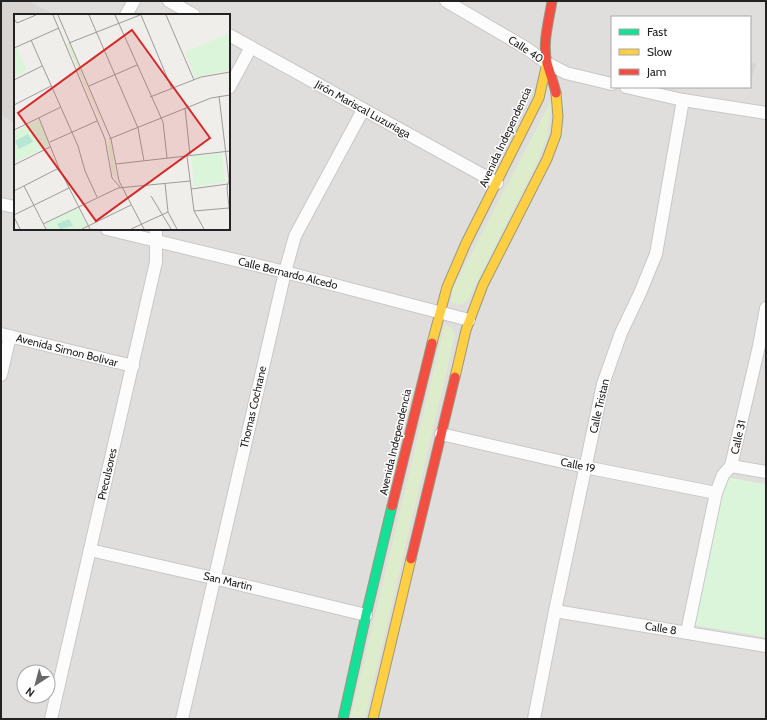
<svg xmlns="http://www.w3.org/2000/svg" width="767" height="720" viewBox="0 0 767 720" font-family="Cabin,sans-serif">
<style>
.residential{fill:#dfdedc;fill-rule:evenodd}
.grass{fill:#ddeccb}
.park{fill:#daf5da}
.building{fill:#d7d4d2}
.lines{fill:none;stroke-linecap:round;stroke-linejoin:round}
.street-casing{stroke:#c9c8c7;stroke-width:14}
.fast-casing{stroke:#999a82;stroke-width:11}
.slow-casing{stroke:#999a82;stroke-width:11}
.jam-casing{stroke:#999a82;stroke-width:11}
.street{stroke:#fdfcfc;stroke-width:12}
.fast{stroke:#16e098;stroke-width:9}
.slow{stroke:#ffcf43;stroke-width:9}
.jam{stroke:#f24e42;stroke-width:9}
.labels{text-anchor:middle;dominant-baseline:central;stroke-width:3;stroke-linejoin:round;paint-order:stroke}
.street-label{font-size:11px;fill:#222;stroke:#fff}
.inset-road{fill:none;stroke:#9e9c9b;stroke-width:1}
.view{fill:#d62828;fill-opacity:0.15;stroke:#d62828;stroke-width:2}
.inset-edge{fill:none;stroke:#222;stroke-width:2}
</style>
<rect width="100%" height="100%" fill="#f0eeeb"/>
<path class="residential" d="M1,1h765v718h-765zM15,15h214v214h-214zM612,17h138v70h-138zM24,672h24v24h-24z"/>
<g class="grass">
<path d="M550,103h2l-5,34 -12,30 -67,133 -7,5 -10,-3 1,-12z"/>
<path d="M447,326c6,2 7,5 8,10l-90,383h-15l94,-392z"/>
</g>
<path class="park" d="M725,477l41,7v153l-74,-12z"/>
<g class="building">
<path d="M1,1h28l25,14h-39v108l-14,-8z"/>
<path d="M750,62l6,2 -6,19z"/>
</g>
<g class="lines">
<g class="street-casing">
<g id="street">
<path d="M169,1l25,14"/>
<path d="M446,1l80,47 21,15 19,10 46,11"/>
<path d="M126,15l8,-14"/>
<path d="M229,35l268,148"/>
<path d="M626,87l57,13 83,13"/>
<path d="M229,88l22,-41"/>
<path d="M1,204l14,3"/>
<path d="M107,229l178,43 184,48"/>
<path d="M1,334l132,32"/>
<path d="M1,375l9,-39"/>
<path d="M441,434l144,33 131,26"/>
<path d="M731,466l35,6"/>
<path d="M90,550l123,28 153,37"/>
<path d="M555,611l211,35"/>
<path d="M687,632l29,-139 7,-18 8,-9 28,-120 7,-38"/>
<path d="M51,719l105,-457v-33"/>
<path d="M182,719l103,-447 10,-36 68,-126"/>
<path d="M534,719l21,-108 48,-227 18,-51 19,-40 16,-39 27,-154"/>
</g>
</g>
<g class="fast-casing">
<path id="fast" d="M343,719l23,-104 26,-109"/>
</g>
<g class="slow-casing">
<g id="slow">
<path d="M432,343l15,-56 19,-44 73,-145 8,-35"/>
<path d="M455,377l11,-47 17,-45 64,-126 9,-24 2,-18 -2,-24"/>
<path d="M373,719l38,-160"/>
</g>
</g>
<g class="jam-casing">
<g id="jam">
<path d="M552,1c-3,20 -10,42 -5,62 3,11 7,20 9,30"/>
<path d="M392,506l40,-163"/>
<path d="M411,559l44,-182"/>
</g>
</g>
<use href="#street" class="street"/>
<use href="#fast" class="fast"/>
<use href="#slow" class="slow"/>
<use href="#jam" class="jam"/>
</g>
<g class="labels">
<g class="street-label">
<text transform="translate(526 49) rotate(33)">Calle 40</text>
<text transform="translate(363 109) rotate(29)">Jirón Mariscal Luzuriaga</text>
<text transform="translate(505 137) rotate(-65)">Avenida Independencia</text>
<text transform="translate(288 273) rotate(14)">Calle Bernardo Alcedo</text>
<text transform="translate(67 350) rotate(14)">Avenida Simon Bolivar</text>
<text transform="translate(599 406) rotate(-77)">Calle Tristan</text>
<text transform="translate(253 407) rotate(-77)">Thomas Cochrane</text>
<text transform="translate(738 437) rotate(-77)">Calle 31</text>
<text transform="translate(395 442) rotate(-77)">Avenida Independencia</text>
<text transform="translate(578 465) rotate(12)">Calle 19</text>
<text transform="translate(107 474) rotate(-77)">Preculsores</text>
<text transform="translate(228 581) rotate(13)">San Martin</text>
<text transform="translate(661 628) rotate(9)">Calle 8</text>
</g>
</g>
<g transform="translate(14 14)">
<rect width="216" height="216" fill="#f0eeeb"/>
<path d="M55,29l39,93v1l-41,-92zM96,127l1,2 6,39 -5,-11 -4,-28z" fill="#ddeccb"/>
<path d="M216,19v37l-35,7 -10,-25zM3,34l10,22 -13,7v-27zM25,105l11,26 -35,17 -1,-30zM208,139l3,29 -31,4 -3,-30zM64,194l9,18 -7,3h-33l-1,-6z" fill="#daf5da"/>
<path d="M14,120l5,8 -14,7 -4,-8zM55,205l4,7 -13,3 -3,-5z" fill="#b7e6d2"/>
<path class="inset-road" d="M39,1l52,124 7,39 8,9M44,1l53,124 8,42 25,48M75,1l49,113 6,33M101,1l48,107 4,36M127,1l31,74M152,1l28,65M0,5l3,4 19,-8M17,26l47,106 7,25 12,26M55,29l71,-28M0,34l45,-20M0,66l28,-14M75,72l48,-21M205,82l10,84 -2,8 3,28M136,83l51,-20 29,-5M0,91l37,-19M171,94l5,47M25,104l20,50 31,61M0,116l47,-23M95,125l102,-41 19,-3M36,128l47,-21M173,142l7,55 10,18M102,150l114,-13M0,151l36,-18M151,169l3,29M10,172l22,43M177,175l37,-5M0,177l45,-23M137,182l20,33M180,197l35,-3M154,198l9,17M0,201l55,-27M0,203l6,12M29,210l75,-36 72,-7M68,215l49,-24M117,215l37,-17"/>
<path class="view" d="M118,16l78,108 -114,83 -78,-108z"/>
<rect width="216" height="216" class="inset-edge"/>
</g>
<rect width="767" height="720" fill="none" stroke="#222222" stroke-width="4"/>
<rect x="611" y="16" width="140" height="72" fill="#ffffff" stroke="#a7a7a7"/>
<rect x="619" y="29" width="20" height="6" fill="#16e098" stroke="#a7a7a7"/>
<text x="647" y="36" font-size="12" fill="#222222">Fast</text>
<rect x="619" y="49" width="20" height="6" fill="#ffcf43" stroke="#a7a7a7"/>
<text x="647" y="56" font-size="12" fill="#222222">Slow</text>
<rect x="619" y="69" width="20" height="6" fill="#f24e42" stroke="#a7a7a7"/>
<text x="647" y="76" font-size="12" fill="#222222">Jam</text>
<g transform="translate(36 684) rotate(216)"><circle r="19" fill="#ffffff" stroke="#a7a7a7"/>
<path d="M0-3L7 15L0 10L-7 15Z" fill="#6a6968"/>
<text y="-6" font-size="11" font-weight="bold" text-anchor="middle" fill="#222222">N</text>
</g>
</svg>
